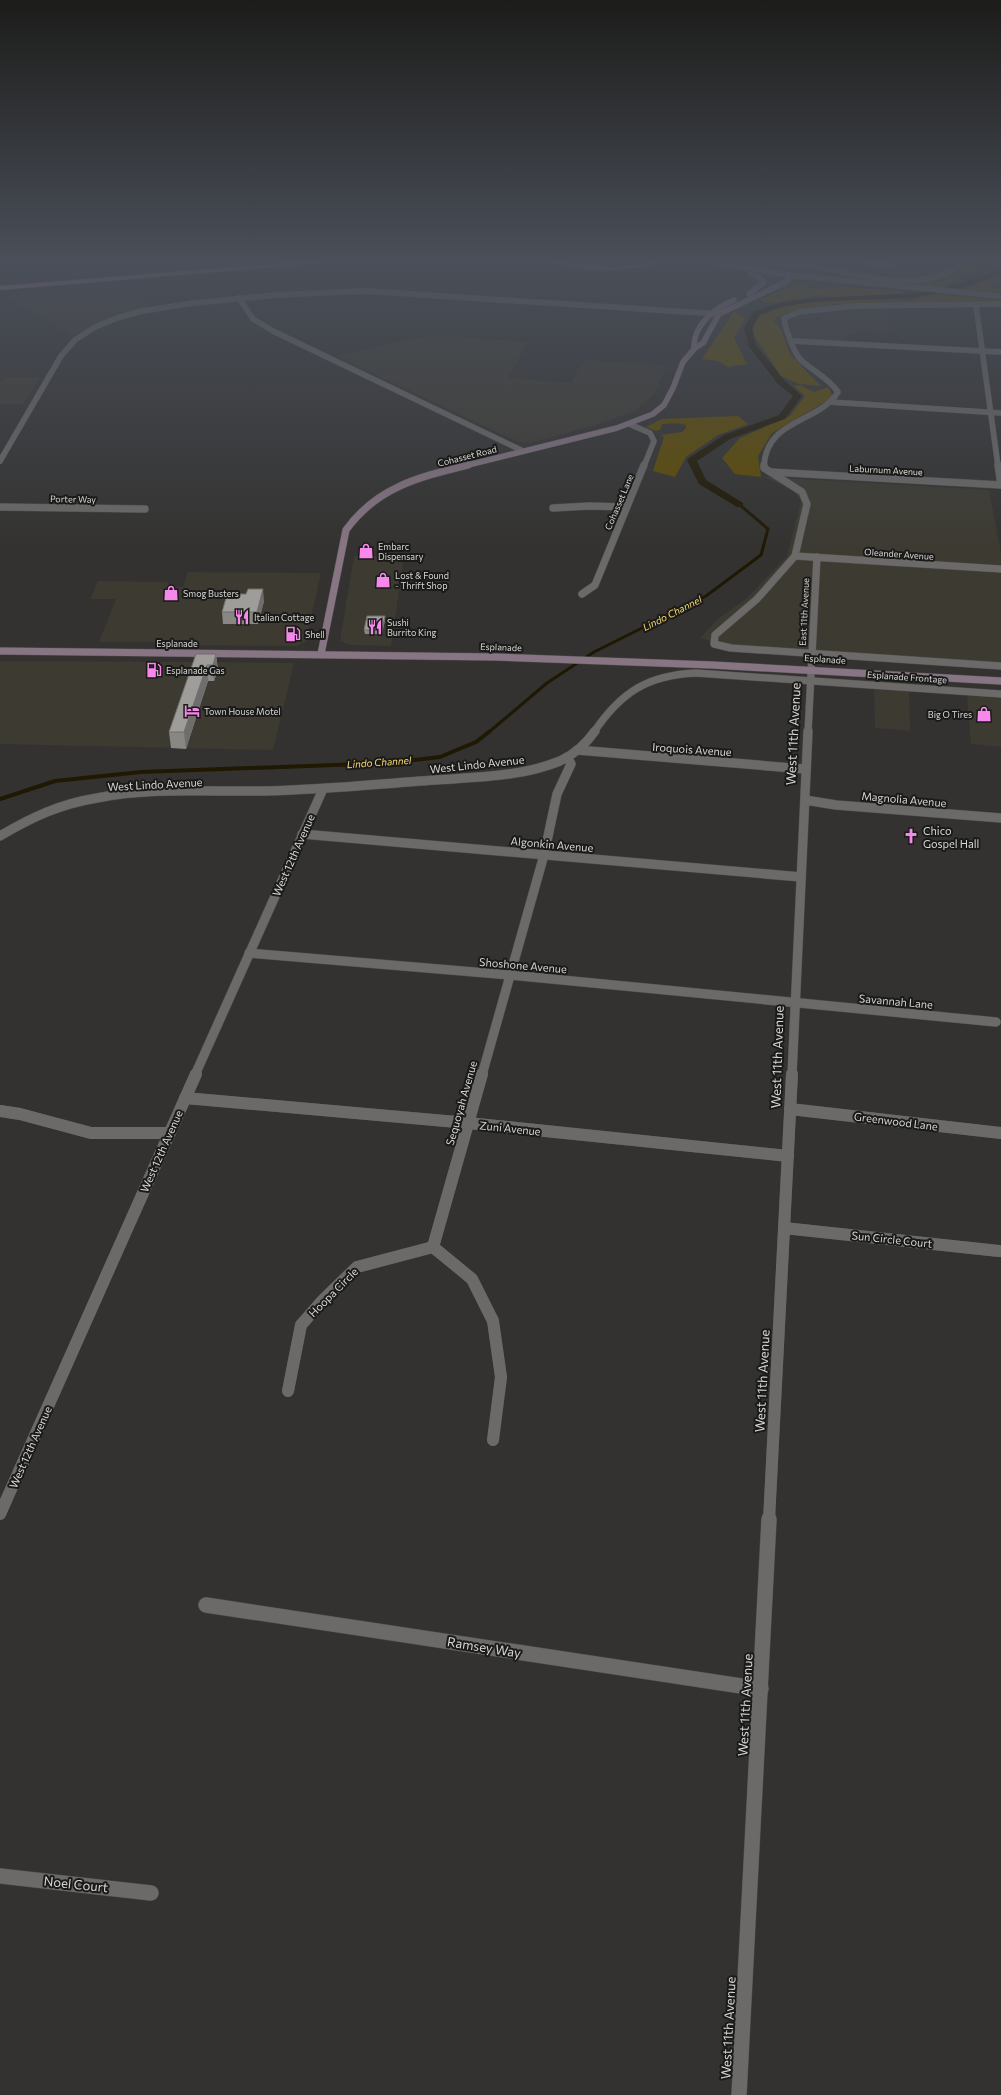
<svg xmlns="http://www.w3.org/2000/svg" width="1001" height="2095" viewBox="0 0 1001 2095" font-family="Commissioner,sans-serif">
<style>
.built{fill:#3c3a31}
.green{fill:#604c00}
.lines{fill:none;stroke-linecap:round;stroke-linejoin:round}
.stream-far1{stroke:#1f1802;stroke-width:3}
.stream{stroke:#1f1802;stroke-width:4}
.canal{fill:#1f1802;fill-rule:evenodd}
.minor-far4-casing{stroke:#504f4d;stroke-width:6}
.minor-far3-casing{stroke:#504f4d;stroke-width:8}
.minor-far2-casing{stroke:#504f4d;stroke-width:10}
.minor-far1-casing{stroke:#504f4d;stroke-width:12}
.minor-casing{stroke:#504f4d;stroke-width:16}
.tertiary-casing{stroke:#504f4d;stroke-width:6}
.secondary-far1-casing{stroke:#504f4d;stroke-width:6}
.secondary-casing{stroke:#504f4d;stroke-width:8}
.motorway-casing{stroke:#504f4d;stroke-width:1}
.minor-far4{stroke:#6b6a68;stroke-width:5.5}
.minor-far3{stroke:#6b6a68;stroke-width:7}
.minor-far2{stroke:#6b6a68;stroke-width:9}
.minor-far1{stroke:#6b6a68;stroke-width:12}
.minor{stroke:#6b6a68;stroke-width:15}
.tertiary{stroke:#6b6a68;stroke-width:5.5}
.secondary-far1{stroke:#877583;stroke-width:5.5}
.secondary{stroke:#877583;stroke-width:7}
.motorway{fill:#c890c1;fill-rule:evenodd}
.wall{fill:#888784}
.shaded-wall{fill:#6f6e6c}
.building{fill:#9e9d9a;stroke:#6f6e6c}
.labels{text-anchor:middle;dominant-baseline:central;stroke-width:4;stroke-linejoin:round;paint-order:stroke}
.far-street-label{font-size:9px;fill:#d7d7d5;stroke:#1a1a19}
.far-poi-label{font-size:9px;fill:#d7d7d5;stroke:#1a1a19;text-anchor:start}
.far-water-label{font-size:10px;font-style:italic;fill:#fbda71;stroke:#1a1a19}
.street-label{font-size:11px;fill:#d7d7d5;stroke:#1a1a19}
.poi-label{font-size:11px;fill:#d7d7d5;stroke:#1a1a19;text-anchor:start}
.near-street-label{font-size:13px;fill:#d7d7d5;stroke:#1a1a19}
</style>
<rect width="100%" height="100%" fill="#333230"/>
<g class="built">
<path d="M768,260h190l-13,11 -8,3 -26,3 -50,-4 -47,-8 -4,-4z"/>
<path d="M118,285l-4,4 39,17 -54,16 -25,14 -71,-40z"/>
<path d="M888,307l2,25 -34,-1v3h-9l-1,9 -52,-3 -6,-20 4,-5 47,-7z"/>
<path d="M436,335l92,7 -20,36 63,5 15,-23 81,6 -14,29 -19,17 -42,14 -62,17 -14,-2 -179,-85 71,-17z"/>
<path d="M5,377h35l-17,27h-23v-21z"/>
<path d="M764,477l225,13 12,63v111l-280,-20 -21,-6 19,-20 27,-19 41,-43 14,-55 -8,-11z"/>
<path d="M354,556h50l-13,90 -42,-1 -9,-4z"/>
<path d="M188,572l133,1 -15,68 -9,5 -133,-1v-3h-65l17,-43h-26l8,-18 71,1 -1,5h15z"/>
<path d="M0,661l199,1 95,1 -21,87 -273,-6z"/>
<path d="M874,689l35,2 1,40 -35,-3z"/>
<path d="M967,696l34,2v49l-30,-3z"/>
</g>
<g class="green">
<path d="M973,260h28h-19l-2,2 15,2 -2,3 -28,7 -22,13 -30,-2 -2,-4c35,2 35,1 62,-21z"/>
<path d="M1001,273v10l-8,3 8,3v3l-39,-3 29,-10 2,-4z"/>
<path d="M801,283l8,1 -2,4 14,1 11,-3 70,5 1,3 -63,3 -24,-1 -45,7 -13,-3z"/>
<path d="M932,294l69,6v2l-165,2 -51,9 -12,7 8,9 9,25 31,32 -22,-2 -18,-8 -28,-42 2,-14 10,-9 55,-11h93z"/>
<path d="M734,311l11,7 -11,20 13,26 -19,3 -10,-6 -16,-2z"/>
<path d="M800,385l14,7 14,-5 5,10 -61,36 -14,23 3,21 -26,-3 -13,-16 18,-20 50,-22 15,-20 -11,-10z"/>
<path d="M738,416l10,8 -30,11 -32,22 -11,20 -22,-6 11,-34 -3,-2 21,-3 4,-4v-3l-9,-2 -15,1 -2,6 -4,1 -10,-4 16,-8z"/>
</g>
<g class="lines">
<path class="stream-far1" d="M489,732l58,-49 47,-31 112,-56 55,-41 7,-26 -28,-24"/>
<path class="stream" d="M0,799l55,-18 86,-9 248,-9 51,-6 36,-15 14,-11"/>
<path class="canal" d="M1001,270v4l-35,13 -47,10 -103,5 -31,4 -25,9 -8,13 4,17 28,35 18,16 -17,23 -55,20 -33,22 9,19 37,23v4h-6l-38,-23 -12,-24 2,-2 35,-23 55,-20 14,-19 -15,-12 -29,-37 -5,-19 10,-17 30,-9 32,-4 103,-5 42,-10z"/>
<g class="minor-far4-casing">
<g id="minor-far4">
<path d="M749,260c22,3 45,4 67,7 41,7 91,23 131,6 6,-3 12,-9 17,-13"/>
<path d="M239,298l14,21 22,13 248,119"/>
<path d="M976,305l22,161"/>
<path d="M792,341l209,11"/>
<path d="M830,402l171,11"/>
<path d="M629,424l21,9 4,8 -10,25"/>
<path d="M0,461l61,-105 14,-16 20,-13 22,-9 25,-7 52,-8 82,-8 90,-4 353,23"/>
<path d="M764,466c2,-47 55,-43 74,-74 -10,-15 -26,-21 -38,-33 -6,-6 -15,-32 -16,-41l15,-6 54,-6 148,-2"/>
</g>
</g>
<g class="minor-far3-casing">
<g id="minor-far3">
<path d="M764,465v3l38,24 5,12 -12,52 -38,43 -42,36 -1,9 17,4 270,18"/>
<path d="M998,465l3,20"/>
<path d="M771,472l230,13"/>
<path d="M0,507l145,2"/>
<path d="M553,508l36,-2 37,1"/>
<path d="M795,556l206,13"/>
<path d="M582,594l13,-9 49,-120"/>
<path d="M594,732c27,-40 54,-57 102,-59l305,21"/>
<path d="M808,732l9,-175"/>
</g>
</g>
<g class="minor-far2-casing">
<g id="minor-far2">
<path d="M577,750l228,19"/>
<path d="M805,800l31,5 165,13"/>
<path d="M302,834l499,43"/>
<path d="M0,836c32,-19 60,-32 97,-38 55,-11 112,-6 168,-7 56,-1 113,-7 170,-11 41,-3 86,-3 125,-19 15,-7 26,-17 35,-30"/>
<path d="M249,953l261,22 486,47"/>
<path d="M195,1075l128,-286"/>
<path d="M482,1075l62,-220 13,-61 14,-30 -4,-7"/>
<path d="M792,1075l16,-344"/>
</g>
</g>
<g class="minor-far1-casing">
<g id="minor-far1">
<path d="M482,1074l-49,173 39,32 21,42 8,56 -8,63"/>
<path d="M185,1098l283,25 320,33"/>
<path d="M790,1109l211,24"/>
<path d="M0,1111l20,3 71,19h78"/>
<path d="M784,1228l215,23"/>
<path d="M288,1391l13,-66 22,-25 34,-33 76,-20"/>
<path d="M0,1514l196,-440"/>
<path d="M769,1520l23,-446"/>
</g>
</g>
<g class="minor-casing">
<g id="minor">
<path d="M206,1605l555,84"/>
<path d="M0,1876l151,17"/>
<path d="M739,2095l30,-576"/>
</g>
</g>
<g class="tertiary-casing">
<path id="tertiary" d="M789,275l212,21"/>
</g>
<g class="secondary-far1-casing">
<g id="secondary-far1">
<path d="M698,260l91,15"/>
<path d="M749,294l15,-12 -5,-5 -9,-3"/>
<path d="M694,347c0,-23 21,-39 40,-47"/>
<path d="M464,466l153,-38 36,-14 11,-9 9,-17 10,-26 12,-14 8,-5 16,-29 69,-33 1,-6"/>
</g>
</g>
<g class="secondary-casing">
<g id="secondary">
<path d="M0,651l495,6 217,8 289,16"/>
<path d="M321,654l25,-124c31,-43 73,-53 122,-65"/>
</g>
</g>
<g class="motorway-casing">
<g id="motorway">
<path d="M316,260h46l-362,30v-4z"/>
<path d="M534,260l82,7 53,-7 -21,6 -32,4 -29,-1z"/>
</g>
</g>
<use href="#minor-far4" class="minor-far4"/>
<use href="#minor-far3" class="minor-far3"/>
<use href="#minor-far2" class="minor-far2"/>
<use href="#minor-far1" class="minor-far1"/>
<use href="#minor" class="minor"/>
<use href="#tertiary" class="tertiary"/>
<use href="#secondary-far1" class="secondary-far1"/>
<use href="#secondary" class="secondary"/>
<use href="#motorway" class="motorway"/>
</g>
<g class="wall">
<path d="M844,260h63l-19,9 -44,-8z"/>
<path d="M264,601l-6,23h-35l-1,-12z"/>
<path d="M385,616v4l-3,14h-17l-1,-4z"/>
<path d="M196,654h20l2,16 -4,11h-6l-22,68 -15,-1 -2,-16z"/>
</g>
<g class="shaded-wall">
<path d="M889,260h18l-19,9z"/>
<path d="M263,589l1,12 -6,23 -1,-12z"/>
<path d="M385,616v4l-3,14v-4z"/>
<path d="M216,654l2,16 -4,11 -1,-16z"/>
<path d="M207,665l1,16 -22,68 -2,-17z"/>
</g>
<g class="building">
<path d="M248,589h15l-6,23h-35l4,-14h11l1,-4h8z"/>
<path d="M367,616h18l-3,14h-18z"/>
<path d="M196,654h20l-3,11h-6l-23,67h-15z"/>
</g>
<linearGradient id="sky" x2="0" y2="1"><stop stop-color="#1c1c1a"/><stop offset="0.47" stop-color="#4a4f59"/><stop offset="1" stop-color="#4a4f59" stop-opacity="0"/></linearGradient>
<rect width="1001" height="553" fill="url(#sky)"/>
<defs>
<g id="shop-bare" transform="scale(1.2)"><path d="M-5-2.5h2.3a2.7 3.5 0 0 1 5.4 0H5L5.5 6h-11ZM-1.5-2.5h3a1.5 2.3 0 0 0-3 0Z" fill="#f688ec" stroke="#1a1a19" stroke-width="2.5" paint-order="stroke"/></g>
<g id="restaurant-bare" transform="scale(1.2)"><path d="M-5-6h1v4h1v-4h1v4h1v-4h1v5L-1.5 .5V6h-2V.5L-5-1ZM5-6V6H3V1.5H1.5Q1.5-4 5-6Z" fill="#f688ec" stroke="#1a1a19" stroke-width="2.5" paint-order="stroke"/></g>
<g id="fuel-bare" transform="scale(1.2)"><path d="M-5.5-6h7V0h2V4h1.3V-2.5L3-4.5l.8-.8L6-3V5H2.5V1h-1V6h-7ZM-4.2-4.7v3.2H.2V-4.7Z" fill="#f688ec" stroke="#1a1a19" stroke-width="2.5" paint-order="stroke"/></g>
<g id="hotel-bare" transform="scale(1.2)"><path d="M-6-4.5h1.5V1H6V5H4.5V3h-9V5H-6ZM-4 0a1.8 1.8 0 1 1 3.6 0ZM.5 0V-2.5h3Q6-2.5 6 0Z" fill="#f688ec" stroke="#1a1a19" stroke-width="2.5" paint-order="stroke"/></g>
<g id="church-bare" transform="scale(1.2)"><path d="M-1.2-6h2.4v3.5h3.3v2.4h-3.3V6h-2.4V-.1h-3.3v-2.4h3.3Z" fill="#f688ec" stroke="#1a1a19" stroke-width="2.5" paint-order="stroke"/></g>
</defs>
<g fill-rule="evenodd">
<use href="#shop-bare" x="366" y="551"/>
<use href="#shop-bare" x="383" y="580"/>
<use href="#shop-bare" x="171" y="593"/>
<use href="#restaurant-bare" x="242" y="617"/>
<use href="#restaurant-bare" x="375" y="627"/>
<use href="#fuel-bare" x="293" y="634"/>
<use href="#fuel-bare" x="154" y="670"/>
<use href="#hotel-bare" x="192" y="711"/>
<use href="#shop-bare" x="984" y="714"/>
<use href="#church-bare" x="911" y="836"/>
</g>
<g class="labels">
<g class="far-street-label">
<text transform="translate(467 456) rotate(-14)">Cohasset Road</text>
<text transform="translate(886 470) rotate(3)">Laburnum Avenue</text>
<text transform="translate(73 499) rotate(1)">Porter Way</text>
<text transform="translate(619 502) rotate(-67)">Cohasset Lane</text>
<text transform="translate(899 554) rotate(4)">Oleander Avenue</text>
<text transform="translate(804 612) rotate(-87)">East 11th Avenue</text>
<text x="177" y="643">Esplanade</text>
<text transform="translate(501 647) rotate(2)">Esplanade</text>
<text transform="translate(825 659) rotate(4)">Esplanade</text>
<text transform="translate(907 677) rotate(4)">Esplanade Frontage</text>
</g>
<g class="far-poi-label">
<text x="378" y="546">Embarc<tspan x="378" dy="10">Dispensary</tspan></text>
<text x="395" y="575">Lost &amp; Found<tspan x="395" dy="10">- Thrift Shop</tspan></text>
<text x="183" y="593">Smog Busters</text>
<text x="254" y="617">Italian Cottage</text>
<text x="387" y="622">Sushi<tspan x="387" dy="10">Burrito King</tspan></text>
<text x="305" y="634">Shell</text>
<text x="166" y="670">Esplanade Gas</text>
<text x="204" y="711">Town House Motel</text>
<text x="972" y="714" text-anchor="end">Big O Tires</text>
</g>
<g class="far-water-label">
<text transform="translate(672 613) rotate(-27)">Lindo Channel</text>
<text transform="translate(379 762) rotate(-4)">Lindo Channel</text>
</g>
<g class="street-label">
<text transform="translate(692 749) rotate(4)">Iroquois Avenue</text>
<text transform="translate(477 764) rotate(-6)">West Lindo Avenue</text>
<text transform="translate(155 784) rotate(-3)">West Lindo Avenue</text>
<text transform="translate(904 799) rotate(5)">Magnolia Avenue</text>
<text transform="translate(552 844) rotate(5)">Algonkin Avenue</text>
<text transform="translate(293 855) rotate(-66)">West 12th Avenue</text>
<text transform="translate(523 965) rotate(5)">Shoshone Avenue</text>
<text transform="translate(896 1001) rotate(5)">Savannah Lane</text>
<text transform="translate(461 1103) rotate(-74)">Sequoyah Avenue</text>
<text transform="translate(896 1121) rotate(7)">Greenwood Lane</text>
<text transform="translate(510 1128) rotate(6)">Zuni Avenue</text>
<text transform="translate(161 1151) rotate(-66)">West 12th Avenue</text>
<text transform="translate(892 1239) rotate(6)">Sun Circle Court</text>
<text transform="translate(333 1292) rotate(-45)">Hoopa Circle</text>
<text transform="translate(30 1447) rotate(-66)">West 12th Avenue</text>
</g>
<g class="poi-label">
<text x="923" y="830">Chico<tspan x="923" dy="13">Gospel Hall</tspan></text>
</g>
<g class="near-street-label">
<text transform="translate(793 734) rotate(-87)">West 11th Avenue</text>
<text transform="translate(777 1057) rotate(-88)">West 11th Avenue</text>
<text transform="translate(762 1381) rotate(-87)">West 11th Avenue</text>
<text transform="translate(484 1647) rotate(9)">Ramsey Way</text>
<text transform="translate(745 1705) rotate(-87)">West 11th Avenue</text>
<text transform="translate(76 1884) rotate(6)">Noel Court</text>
<text transform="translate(728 2028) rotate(-87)">West 11th Avenue</text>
</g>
</g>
</svg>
